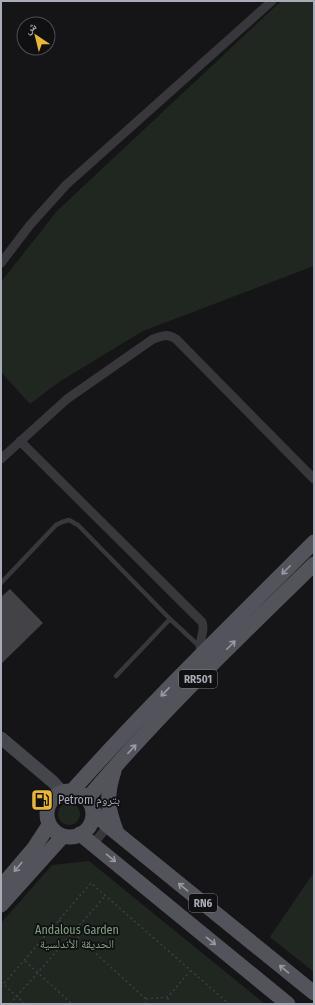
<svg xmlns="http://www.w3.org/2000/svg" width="315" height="1005" viewBox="0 0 315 1005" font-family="'Fira Sans Condensed','Noto Naskh Arabic',sans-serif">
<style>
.green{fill:#202721}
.building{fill:#424247}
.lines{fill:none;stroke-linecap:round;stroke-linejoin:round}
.path{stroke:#3d3e43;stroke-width:1.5;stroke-dasharray:2 3;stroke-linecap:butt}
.lane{stroke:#37373c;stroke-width:4.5}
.street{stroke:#37373c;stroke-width:9}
.secondary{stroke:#45464c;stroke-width:13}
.primary{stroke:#53545b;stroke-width:15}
.oneway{stroke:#979aa5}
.labels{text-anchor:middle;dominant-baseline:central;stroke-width:3.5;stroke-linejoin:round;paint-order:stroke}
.shield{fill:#101012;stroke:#7a7d86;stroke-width:1}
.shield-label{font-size:11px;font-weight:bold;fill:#a8acb7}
.poi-label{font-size:12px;fill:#a8acb7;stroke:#101012;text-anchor:start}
.park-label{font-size:12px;fill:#80a183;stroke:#101012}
</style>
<rect width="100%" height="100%" fill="#151517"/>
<g class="green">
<path d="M281,1h33v265l-171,65 -84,51 -29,22 -29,-32v-90l56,-71z"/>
<circle cx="69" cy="814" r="11"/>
<path d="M89,861l176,143h-264v-81l51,-58z"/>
<path d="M314,872v100l-44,-35z"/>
</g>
<g class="building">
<path d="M10,589l33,34 -42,41v-67z"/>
<path d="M38,793l9,1 -1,12 -9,-1z"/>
</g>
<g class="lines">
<g class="path">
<path d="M59,920l87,79"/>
<path d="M25,961l47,43"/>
<path d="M1,982l24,22"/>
<path d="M1,987l90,-104 138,121"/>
<path d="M168,998v6"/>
<path d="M10,1004l95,-108"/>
<path d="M146,1004v-5l22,-2 22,-26"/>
</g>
<g class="lane">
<path d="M1,583l55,-58 6,-3 7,-2 9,5 92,94 29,27"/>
<path d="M116,676l54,-57"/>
</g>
<g class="street">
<path d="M1,263l29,-38 36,-40 206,-184"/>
<path d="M20,441l182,181c5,11 -8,23 2,34"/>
<path d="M1,459l66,-60 86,-60c10,-3 13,-6 23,0l138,140"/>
<path d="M93,844l15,-18"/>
</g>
<path class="secondary" d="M1,738l52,44 9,10"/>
<g class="primary">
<path d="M114,771c-8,25 -7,37 3,62"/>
<path d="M72,791c77,-86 160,-167 242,-249"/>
<circle cx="70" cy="814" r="23"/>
<path d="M87,799c70,-83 149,-159 227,-235"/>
<path d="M93,811l15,15 206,167"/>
<path d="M80,834l208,170"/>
<path d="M1,887l33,-39 15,-23"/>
<path d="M1,905l62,-69"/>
</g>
</g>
<defs><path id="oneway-shaft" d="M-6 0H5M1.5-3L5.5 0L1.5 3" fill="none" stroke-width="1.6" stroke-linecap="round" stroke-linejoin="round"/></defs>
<g class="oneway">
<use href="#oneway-shaft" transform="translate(286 570) rotate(135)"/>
<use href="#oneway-shaft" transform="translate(231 645) rotate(-45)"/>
<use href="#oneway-shaft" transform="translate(165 692) rotate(134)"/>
<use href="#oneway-shaft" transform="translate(132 749) rotate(-47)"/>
<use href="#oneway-shaft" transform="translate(111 858) rotate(39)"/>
<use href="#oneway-shaft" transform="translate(18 867) rotate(130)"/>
<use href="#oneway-shaft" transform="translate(183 887) rotate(-141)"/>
<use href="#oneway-shaft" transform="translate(211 941) rotate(39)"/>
<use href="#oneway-shaft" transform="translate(284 969) rotate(-141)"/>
</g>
<defs>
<g id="fuel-square" transform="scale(1.15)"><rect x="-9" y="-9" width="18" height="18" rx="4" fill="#e9b63b" stroke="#101012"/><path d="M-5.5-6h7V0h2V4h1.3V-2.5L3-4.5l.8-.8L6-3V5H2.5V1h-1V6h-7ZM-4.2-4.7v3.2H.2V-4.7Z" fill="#111"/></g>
</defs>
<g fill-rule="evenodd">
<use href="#fuel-square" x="42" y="800"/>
</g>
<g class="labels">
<g class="shield">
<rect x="179" y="670" width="38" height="18" rx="3"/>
<rect x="189" y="894" width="28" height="18" rx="3"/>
</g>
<g class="shield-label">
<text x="198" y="679">RR501</text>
<text x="203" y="903">RN6</text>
</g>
<g class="poi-label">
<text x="58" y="800">Petrom بتروم</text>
</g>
<g class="park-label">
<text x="77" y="930">Andalous Garden<tspan x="77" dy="14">الحديقة الأندلسية</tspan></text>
</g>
</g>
<rect width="315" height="1005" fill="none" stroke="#a8acb7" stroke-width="4"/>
<g transform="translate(36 36) rotate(325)"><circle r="19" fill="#101012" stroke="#4d4e54"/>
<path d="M0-3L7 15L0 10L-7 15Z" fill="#e9b63b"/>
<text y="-6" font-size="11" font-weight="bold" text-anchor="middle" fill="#a8acb7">ش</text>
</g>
</svg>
